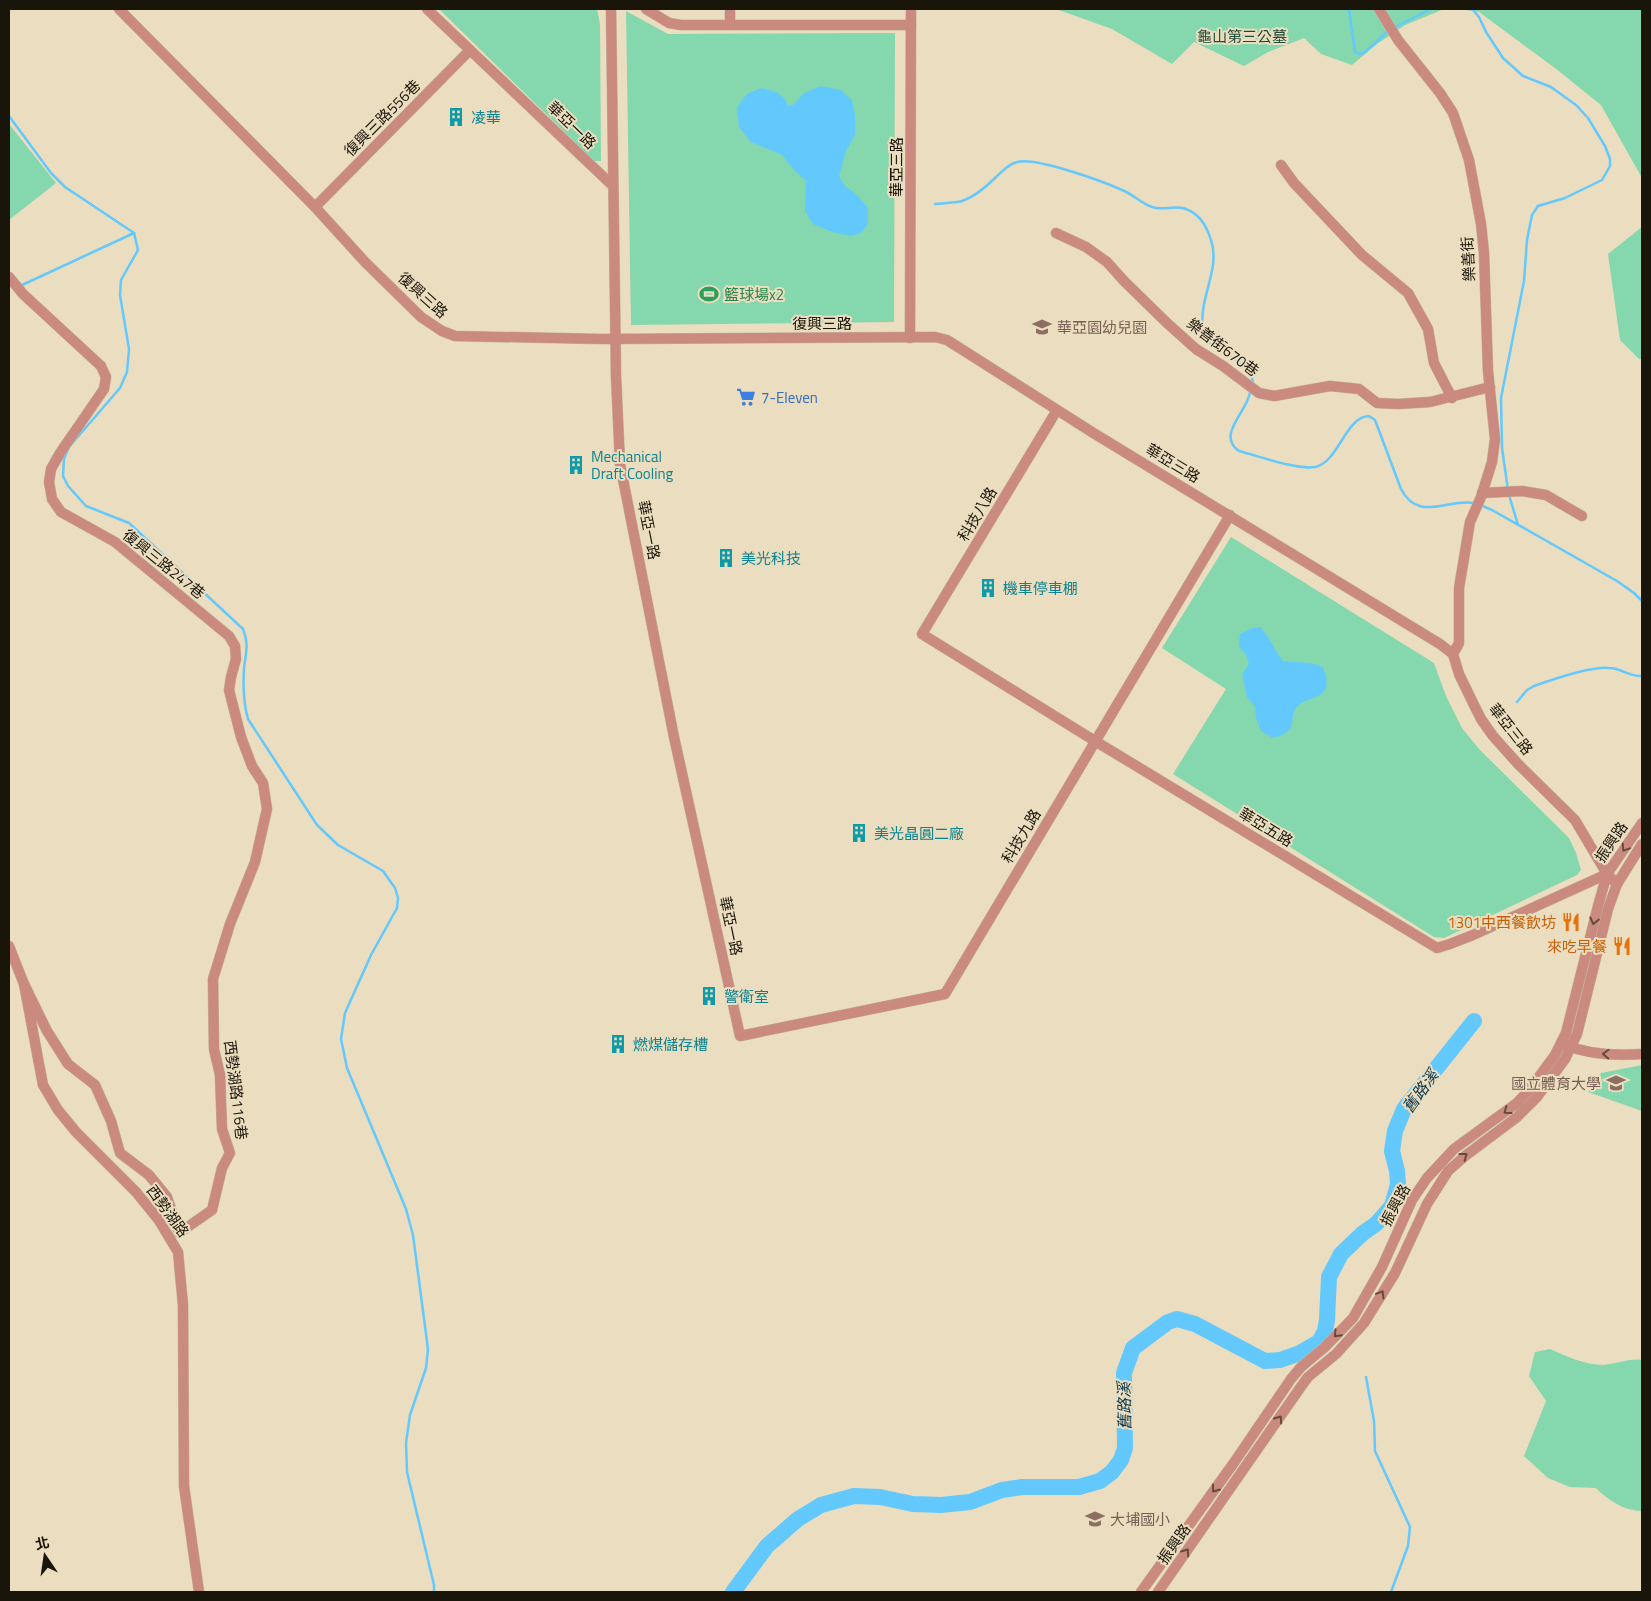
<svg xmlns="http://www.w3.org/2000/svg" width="1651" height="1601" viewBox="0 0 1651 1601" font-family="'Titillium Web','Noto Sans TC',sans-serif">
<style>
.green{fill:#85d7ad}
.water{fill:#63c9fc}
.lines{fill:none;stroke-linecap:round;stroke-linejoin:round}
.stream{stroke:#63c9fc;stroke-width:2.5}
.river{stroke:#63c9fc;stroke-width:16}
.minor-casing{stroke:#c5b99e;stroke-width:11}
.minor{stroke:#ca8a7f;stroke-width:10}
.oneway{stroke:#694a3f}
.labels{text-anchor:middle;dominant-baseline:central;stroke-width:4;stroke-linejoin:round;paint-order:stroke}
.park-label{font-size:15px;fill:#204b36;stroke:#ebddbf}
.culture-label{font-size:15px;fill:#0d838f;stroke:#ebddbf;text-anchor:start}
.street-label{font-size:15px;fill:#1a150a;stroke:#ebddbf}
.leisure-label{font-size:15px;fill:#27864d;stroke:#ebddbf;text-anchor:start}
.education-label{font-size:15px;fill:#785e54;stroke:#ebddbf;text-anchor:start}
.shop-label{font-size:15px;fill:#366cbe;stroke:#ebddbf;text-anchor:start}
.food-label{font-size:15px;fill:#c56008;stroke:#ebddbf;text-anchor:end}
.water-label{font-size:16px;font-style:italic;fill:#0a384d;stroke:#ebddbf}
</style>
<rect width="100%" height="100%" fill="#ebddbf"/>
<g class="green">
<path d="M439,9h158l3,15 1,137h-7z"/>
<path d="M1056,9h388l-39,16 -28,19 -25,21 -31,-11 -17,-16 -36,14 -24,14 -50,-24 -22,22 -60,-35z"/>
<path d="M1459,9h183v169l-41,-73 -46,-37 -76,-56z"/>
<path d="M626,11l42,23 227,-1 -1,289 -263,3z"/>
<path d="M9,124l47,59 -47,37z"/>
<path d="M1642,227v132h-3l-19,-19 -12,-86z"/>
<path d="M1231,537l203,126 12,33 16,32 17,21 90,89 7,15 5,17 -4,5 -133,63 -10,-1 -261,-163 53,-85 -64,-41z"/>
<path d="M1642,1065v46l-54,-19 13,-19z"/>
<path d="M1550,1349c16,7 35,16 53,16 14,-1 26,-7 39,-5v151c-18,0 -34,-11 -46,-23l-26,-1 -22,-9 -24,-22 22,-55 -17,-25 6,-24z"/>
</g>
<g class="water">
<path d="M821,86l20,4 11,10 3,16v19l-9,16 -7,25 6,10 11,8 12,14v16l-7,9 -10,3 -19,-4 -19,-8 -8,-13 1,-30 -12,-11 -12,-15 -31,-13 -12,-15 -2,-20 10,-13 15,-6 15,4 7,6 4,8 5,-1 11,-12z"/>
<path d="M1260,627c10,10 14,23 23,34l28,2 12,4c2,6 5,14 3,20 -3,11 -18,11 -26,17 -16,13 4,26 -27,34l-12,-7 -5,-13 -1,-11 -8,-10 -5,-23 7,-10 -3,-9 -7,-9 1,-12 13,-6z"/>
</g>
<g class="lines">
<g class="stream">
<path d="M1349,9l6,43 6,2 4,-2 23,-21"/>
<path d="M1472,9l7,8 7,15 17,26 20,18 28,11 25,18 12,13 17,28 5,13v7l-8,14 -37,18 -27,8 -6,9 -5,25 -3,41 -23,117 1,50 6,42"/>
<path d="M1393,28l38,-19"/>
<path d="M9,116l42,57 14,14 69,46 4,17 -17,30 -1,15 9,54 -2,23 -7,16 -51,59 -5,12 -1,17 5,10 18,20 43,17 114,106c6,14 3,24 1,39 -1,17 -1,34 4,51l69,106 21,20 45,26 12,17 3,10 -1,10 -26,47 -26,58 -4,26 6,29 59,141 7,26 15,114 -2,19 -16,47 -4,28 1,29 27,113v7"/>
<path d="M935,204c9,-1 18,-1 27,-3 12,-4 25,-15 34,-24 7,-6 12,-13 21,-15 19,-5 85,19 105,28 11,4 18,13 30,17 14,5 26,-6 43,7 8,6 13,16 16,26 10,29 -13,59 -8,89 5,29 50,26 50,56"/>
<path d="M20,286l114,-53"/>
<path d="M1251,390c-2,5 -3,11 -6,15 -7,15 -25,33 -6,46 20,5 57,19 76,16 24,-5 30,-50 54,-51l6,4 26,69c18,34 45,9 74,14"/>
<path d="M1509,495l9,30"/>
<path d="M1480,505l12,5 125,71 17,12 8,8"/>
<path d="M1517,702l10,-12 7,-4c17,-6 58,-20 75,-18 12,0 21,9 33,8"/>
<path d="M1366,1377l8,44 1,30 35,76 -2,19 -17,46"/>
</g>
<path class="river" d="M733,1592l34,-46 31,-27 23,-14 33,-9 26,1 33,7 28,1 29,-3 32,-12 20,-3h57l21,-6 12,-9 9,-12 4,-12 -1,-75 9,-25 35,-26 9,-3 18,5 70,37 15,-1 20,-7 19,-11 6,-11 2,-11 2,-43 12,-23 22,-21 13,-9 16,-18 6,-22 -1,-13 -5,-20 3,-20 9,-22 70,-88"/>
<g class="minor-casing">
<g id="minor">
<path d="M119,9l196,198 50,55 56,55 21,14 13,5 146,3 334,-2 12,3 148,94 345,210 13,10 6,20 14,29 8,16 12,17 25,28 57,56 32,54 10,10"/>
<path d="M427,9l186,177"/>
<path d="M611,9l5,367 4,88 54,273 66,299 205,-42 285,-479"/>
<path d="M646,9l23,14 12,2h230"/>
<path d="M1379,9l19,31 42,53 13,20 16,47 12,64 3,29 4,118 7,68 -3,23 -11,35 -11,25 -11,66v55l-6,11"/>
<path d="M730,24v-15"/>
<path d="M1281,165l13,18 68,72 46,38 20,36 6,34 18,35"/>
<path d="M315,207l155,-157"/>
<path d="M1056,233l30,14 21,15 17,19 43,42 29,26 27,17 36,27 15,3 56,-10 29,3 18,14 21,1 32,-2 60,-15"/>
<path d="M9,277l14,17 78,72 5,11 -2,12 -44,64 -9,16 -2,13 3,17 9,13 54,30 114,94 6,10 1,13 -5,18 -2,13 12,47 11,29 11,17 4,26 -12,53 -25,62 -17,55 1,70 6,26 2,54 8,24 -8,15 -10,42 -33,23 -12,-36 -18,-22 -29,-22 -9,-32 -16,-36 -27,-21 -21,-33 -23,-47"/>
<path d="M910,338l1,-329"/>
<path d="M1057,410l-135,224 173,107 342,207 13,-4 23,-9 134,-61"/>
<path d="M1482,493l40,-2 24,4 36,21"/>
<path d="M9,946l15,38 19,101 15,25 18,22 60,60 22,27 20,33 5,53 1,181 15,106"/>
<path d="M1565,1045c25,10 51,11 77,9"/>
<path d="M1141,1592l92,-128 58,-85 10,-12 24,-20 28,-29 29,-51 30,-67 15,-22 27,-29 63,-46 13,-14 25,-34 11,-22 32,-127 9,-32 35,-51"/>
<path d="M1158,1592l142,-204 8,-11 28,-23 28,-31 31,-50 32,-69 21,-33 17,-15 52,-39 20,-20 28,-38 12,-25 31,-125 9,-25 25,-40"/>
</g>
</g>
<use href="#minor" class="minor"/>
</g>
<defs><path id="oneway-chevron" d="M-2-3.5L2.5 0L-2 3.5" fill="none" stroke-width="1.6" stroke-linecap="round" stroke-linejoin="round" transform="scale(1.25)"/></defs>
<g class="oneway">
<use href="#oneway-chevron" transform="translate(1625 848) rotate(124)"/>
<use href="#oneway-chevron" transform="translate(1594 921) rotate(104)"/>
<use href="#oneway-chevron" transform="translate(1606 1054) rotate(-178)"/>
<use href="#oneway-chevron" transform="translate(1507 1111) rotate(144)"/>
<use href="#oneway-chevron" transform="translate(1464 1156) rotate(-37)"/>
<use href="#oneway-chevron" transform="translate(1381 1294) rotate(-59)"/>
<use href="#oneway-chevron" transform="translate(1337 1334) rotate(134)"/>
<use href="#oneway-chevron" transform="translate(1279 1419) rotate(-55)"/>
<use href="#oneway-chevron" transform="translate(1215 1489) rotate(126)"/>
<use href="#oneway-chevron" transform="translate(1186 1552) rotate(-55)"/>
</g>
<defs>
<g id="building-bare" transform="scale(1.5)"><path d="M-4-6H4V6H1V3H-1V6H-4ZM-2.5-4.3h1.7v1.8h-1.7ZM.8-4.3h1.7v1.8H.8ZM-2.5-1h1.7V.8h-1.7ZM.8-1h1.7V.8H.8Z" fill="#0f9aa8" stroke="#ebddbf" stroke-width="2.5" paint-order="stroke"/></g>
<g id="stadium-bare" transform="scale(1.5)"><path d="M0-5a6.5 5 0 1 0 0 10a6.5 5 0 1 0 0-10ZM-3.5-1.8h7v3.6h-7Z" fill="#2e9e5b" stroke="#ebddbf" stroke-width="2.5" paint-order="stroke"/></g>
<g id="school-bare" transform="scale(1.5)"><path d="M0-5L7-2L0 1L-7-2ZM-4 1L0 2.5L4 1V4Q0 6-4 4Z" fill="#8d6e63" stroke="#ebddbf" stroke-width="2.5" paint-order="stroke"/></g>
<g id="supermarket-bare" transform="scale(1.5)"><path d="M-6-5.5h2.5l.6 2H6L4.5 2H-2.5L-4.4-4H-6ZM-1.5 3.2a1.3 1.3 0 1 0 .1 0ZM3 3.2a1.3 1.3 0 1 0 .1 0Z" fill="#3f7fe0" stroke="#ebddbf" stroke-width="2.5" paint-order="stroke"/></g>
<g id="restaurant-bare" transform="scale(1.5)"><path d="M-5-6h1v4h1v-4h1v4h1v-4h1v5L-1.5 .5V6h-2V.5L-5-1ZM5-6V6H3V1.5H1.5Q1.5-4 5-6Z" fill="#e8710a" stroke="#ebddbf" stroke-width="2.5" paint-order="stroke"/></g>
</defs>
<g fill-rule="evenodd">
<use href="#building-bare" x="456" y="117"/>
<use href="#stadium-bare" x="709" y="294"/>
<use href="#school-bare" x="1042" y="327"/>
<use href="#supermarket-bare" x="746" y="397"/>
<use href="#building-bare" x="576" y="465"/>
<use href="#building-bare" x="726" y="558"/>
<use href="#building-bare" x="988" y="588"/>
<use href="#building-bare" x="859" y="833"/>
<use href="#restaurant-bare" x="1571" y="922"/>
<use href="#restaurant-bare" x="1622" y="946"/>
<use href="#building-bare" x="709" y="996"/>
<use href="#building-bare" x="618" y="1044"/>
<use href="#school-bare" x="1616" y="1083"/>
<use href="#school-bare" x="1095" y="1519"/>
</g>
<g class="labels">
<g class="park-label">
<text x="1242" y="36">龜山第三公墓</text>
</g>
<g class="culture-label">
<text x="471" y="117">凌華</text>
<text x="591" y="456">Mechanical<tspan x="591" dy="17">Draft Cooling</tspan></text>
<text x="741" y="558">美光科技</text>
<text x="1003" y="588">機車停車棚</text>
<text x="874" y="833">美光晶圓二廠</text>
<text x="724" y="996">警衛室</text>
<text x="633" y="1044">燃煤儲存槽</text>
</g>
<g class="street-label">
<text transform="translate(382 118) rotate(-45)">復興三路556巷</text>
<text transform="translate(572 125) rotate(44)">華亞一路</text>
<text transform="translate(896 167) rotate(-90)">華亞三路</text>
<text transform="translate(1468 259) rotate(-93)">樂善街</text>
<text transform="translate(423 295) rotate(42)">復興三路</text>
<text x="822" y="323">復興三路</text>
<text transform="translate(1223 347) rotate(37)">樂善街670巷</text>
<text transform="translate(1173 463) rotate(31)">華亞三路</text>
<text transform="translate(977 514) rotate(-59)">科技八路</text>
<text transform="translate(649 530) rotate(79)">華亞一路</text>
<text transform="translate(164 564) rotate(39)">復興三路247巷</text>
<text transform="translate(1511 729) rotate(52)">華亞三路</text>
<text transform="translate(1266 827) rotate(31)">華亞五路</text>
<text transform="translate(1021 836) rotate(-59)">科技九路</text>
<text transform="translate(1611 842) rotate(-56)">振興路</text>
<text transform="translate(731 926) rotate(78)">華亞一路</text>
<text transform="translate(236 1090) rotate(83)">西勢湖路116巷</text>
<text transform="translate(1395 1205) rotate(-62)">振興路</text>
<text transform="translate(168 1211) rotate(54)">西勢湖路</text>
<text transform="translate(1174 1544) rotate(-55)">振興路</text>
</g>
<g class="leisure-label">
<text x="724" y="294">籃球場x2</text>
</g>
<g class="education-label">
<text x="1057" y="327">華亞園幼兒園</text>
<text x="1601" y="1083" text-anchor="end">國立體育大學</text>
<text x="1110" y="1519">大埔國小</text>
</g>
<g class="shop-label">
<text x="761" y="397">7-Eleven</text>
</g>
<g class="food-label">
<text x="1556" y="922">1301中西餐飲坊</text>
<text x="1607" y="946">來吃早餐</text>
</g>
<g class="water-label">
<text transform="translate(1420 1091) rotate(-54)">舊路溪</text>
<text transform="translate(1124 1406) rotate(-91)">舊路溪</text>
</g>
</g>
<rect width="1651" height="1601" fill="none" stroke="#1a150a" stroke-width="20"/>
<g transform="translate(45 1556) rotate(347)" stroke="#ebddbf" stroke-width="4" paint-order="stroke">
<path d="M0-4L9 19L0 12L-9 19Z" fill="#1a150a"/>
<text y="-8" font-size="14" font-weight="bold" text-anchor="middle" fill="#1a150a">北</text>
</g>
</svg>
